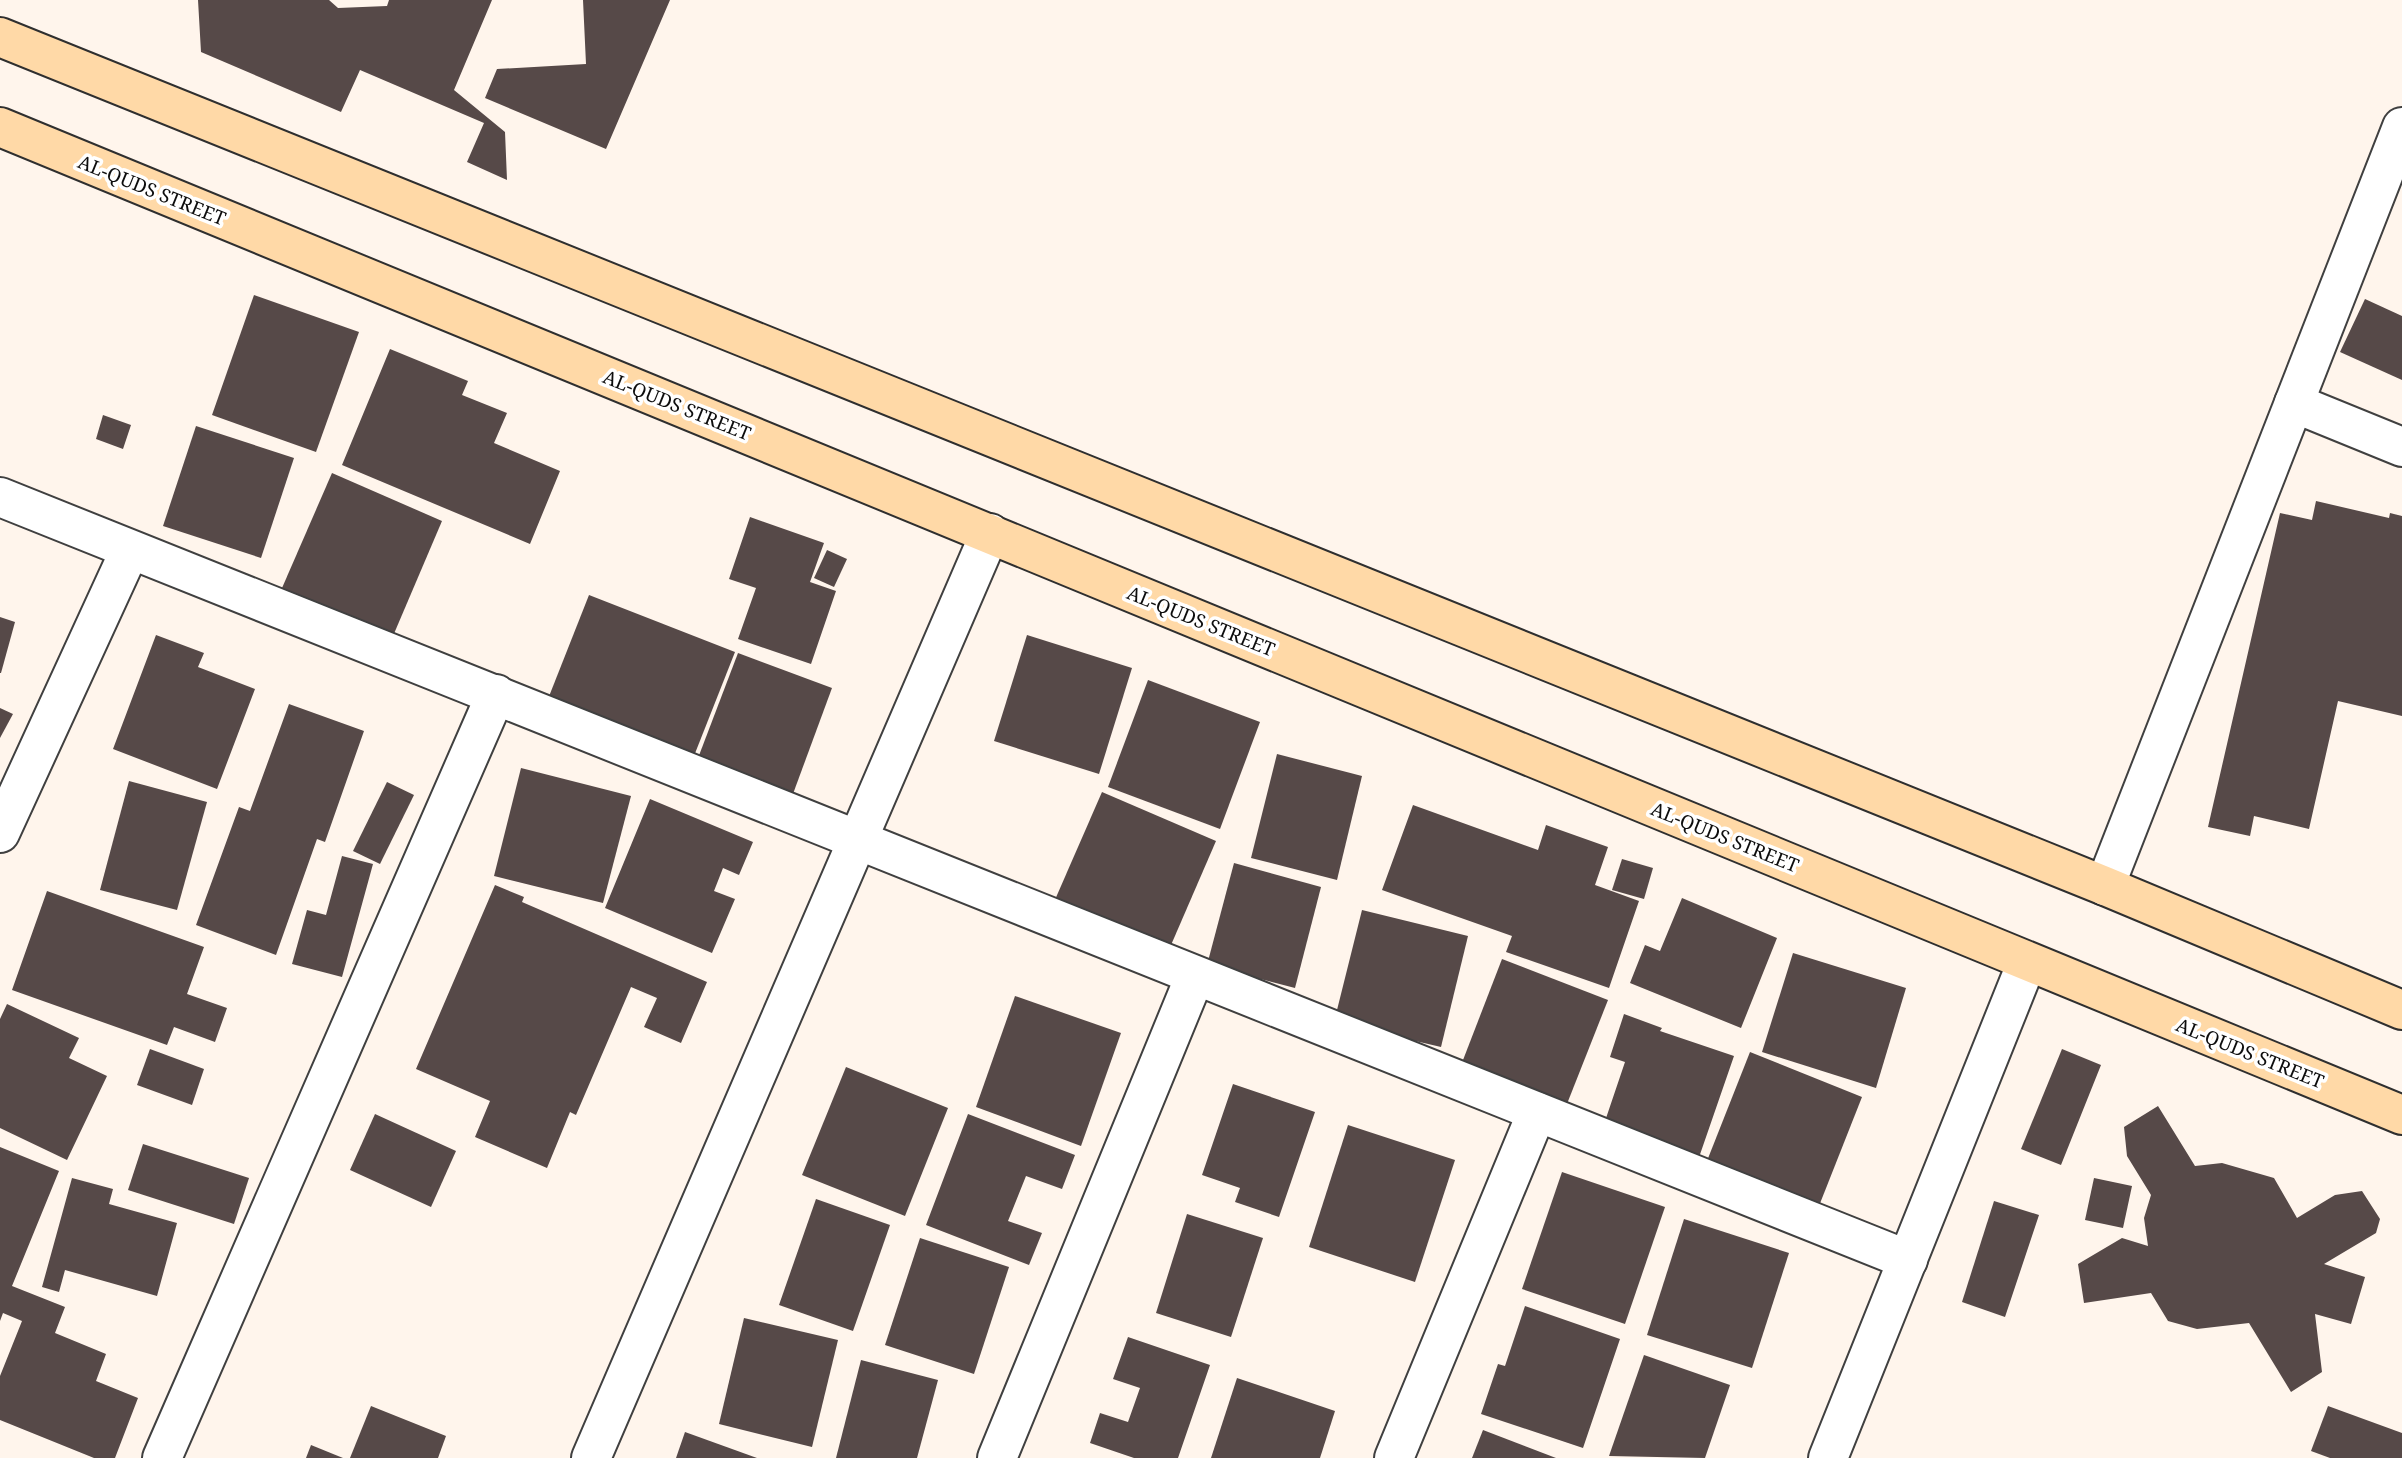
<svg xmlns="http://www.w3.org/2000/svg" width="2402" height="1458" viewBox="0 0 2402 1458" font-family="'Noto Serif',serif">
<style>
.building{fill:#564948}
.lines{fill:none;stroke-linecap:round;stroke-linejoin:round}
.street-casing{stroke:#404040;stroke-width:42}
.secondary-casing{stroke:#2f2f2f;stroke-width:42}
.street{stroke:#fff;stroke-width:38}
.secondary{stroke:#ffd9a7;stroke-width:38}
.labels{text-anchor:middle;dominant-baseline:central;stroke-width:7;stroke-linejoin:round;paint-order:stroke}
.street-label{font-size:19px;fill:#0d0d0d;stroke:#fff}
</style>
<rect width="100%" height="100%" fill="#fff5ec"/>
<g class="building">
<path d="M198,0h131l9,8 49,-2 2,-6h103l-38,90 51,42 2,48 -40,-18 17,-39 -124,-53 -19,42 -140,-60z"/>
<path d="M583,0h87l-64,149 -121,-51 12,-29 89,-5z"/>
<path d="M254,295l105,37 -43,120 -104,-37z"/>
<path d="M2365,299l37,17v64l-62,-28z"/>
<path d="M390,349l78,32 -6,14 45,18 -13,30 66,28 -30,73 -188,-79z"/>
<path d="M103,415l28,10 -8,24 -27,-10z"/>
<path d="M196,426l98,32 -33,100 -98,-32z"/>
<path d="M332,473l110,48 -49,115 -111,-48z"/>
<path d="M2316,501l73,17 1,-5 12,3v200l-64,-15 -29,128 -55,-13 -4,20 -42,-9 72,-314 32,7z"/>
<path d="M750,517l74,26 -14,39 26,9 -25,73 -73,-25 18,-51 -27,-9z"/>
<path d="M827,550l20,9 -13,28 -20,-9z"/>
<path d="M589,595l146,57 -43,109 -146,-57z"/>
<path d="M0,617l15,5 -14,51h-1z"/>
<path d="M156,635l48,18 -6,14 57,22 -38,100 -104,-40z"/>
<path d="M1027,635l105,33 -33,106 -105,-33z"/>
<path d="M738,653l94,35 -42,114 -95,-36z"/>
<path d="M1148,680l112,42 -40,107 -112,-42z"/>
<path d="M289,704l75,27 -39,111 -8,-3 -41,116 -80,-30 43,-118 11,4z"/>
<path d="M0,708l13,6 -13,24z"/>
<path d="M1277,754l85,22 -25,104 -86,-22z"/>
<path d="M521,768l110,28 -28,107 -109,-27z"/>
<path d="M129,781l78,21 -30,108 -77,-20z"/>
<path d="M387,782l27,13 -34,69 -27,-13z"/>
<path d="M1102,792l114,49 -48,111 -114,-50z"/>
<path d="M650,799l103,43 -14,33 -16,-7 -9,23 21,8 -23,54 -107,-45z"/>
<path d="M1413,805l125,45 8,-25 62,22 -13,38 44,16 -30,87 -103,-36 6,-16 -130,-46z"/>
<path d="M342,856l31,8 -31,113 -50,-13 15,-54 19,5z"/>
<path d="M1622,859l31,9 -9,31 -32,-9z"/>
<path d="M1234,863l87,24 -26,101 -88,-23z"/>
<path d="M495,885l29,12 -2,5 185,80 -26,61 -37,-16 13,-29 -26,-11 -55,128 -6,-3 -23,56 -72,-31 15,-36 -74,-32z"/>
<path d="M47,891l157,56 -17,47 40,14 -12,34 -41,-15 -7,18 -155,-55z"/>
<path d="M1682,898l95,40 -36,90 -111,-45 15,-38 15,6z"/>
<path d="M1362,910l106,26 -27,111 -107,-25z"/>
<path d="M1793,953l113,35 -30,100 -114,-36z"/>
<path d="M1502,959l106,41 -45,114 -105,-41z"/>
<path d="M1015,996l106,37 -40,113 -105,-39z"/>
<path d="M7,1004l72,34 -10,20 38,18 -40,84 -67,-32v-109z"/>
<path d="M1624,1014l38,14 -2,3 74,25 -38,110 -95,-33 24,-71 -15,-5z"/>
<path d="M150,1049l54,20 -12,36 -55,-20z"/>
<path d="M2062,1049l39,16 -40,100 -40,-16z"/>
<path d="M1750,1052l112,45 -45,114 -112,-45z"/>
<path d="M846,1067l102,41 -43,108 -103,-41z"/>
<path d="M1233,1084l82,28 -36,105 -44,-15 5,-14 -38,-13z"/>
<path d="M2158,1106l37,60 27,-3 52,15 23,40 38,-23 27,-4 18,28 -4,14 -52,31 41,13 -14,47 -36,-10 7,58 -31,20 -42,-69 -52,6 -29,-8 -17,-28 -67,10 -6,-39 44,-26 26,8 -4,-28 7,-23 -24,-39 -3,-29z"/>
<path d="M375,1114l81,37 -25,56 -81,-37z"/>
<path d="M968,1114l107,41 -13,34 -36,-13 -18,45 34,12 -13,32 -103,-40z"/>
<path d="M1348,1125l107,35 -40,122 -106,-35z"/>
<path d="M143,1144l106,34 -15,46 -106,-34z"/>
<path d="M0,1147l59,24 -47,115 53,21 -10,26 51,21 -10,27 42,17 -23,60h-21l-94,-38v-44l22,-55 -19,-8 -3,8z"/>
<path d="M1562,1172l103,35 -40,117 -103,-35z"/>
<path d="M72,1178l41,11 -4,15 68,19 -20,73 -92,-26 -6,22 -17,-5z"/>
<path d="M2094,1178l38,8 -9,42 -38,-8z"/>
<path d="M816,1199l74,26 -37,106 -74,-26z"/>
<path d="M1994,1201l45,14 -34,102 -43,-15z"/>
<path d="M1187,1214l76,24 -32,99 -75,-24z"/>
<path d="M1684,1219l105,34 -37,115 -105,-33z"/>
<path d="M920,1238l89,29 -35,107 -89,-29z"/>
<path d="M1525,1306l95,33 -37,109 -102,-34 17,-50 7,2z"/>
<path d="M744,1318l94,22 -26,107 -93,-23z"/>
<path d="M1128,1337l82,28 -32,93h-44l-44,-15 10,-30 28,9 12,-34 -27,-9z"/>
<path d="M1644,1355l86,30 -25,73 -96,-2z"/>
<path d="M861,1360l77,20 -21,78h-81z"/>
<path d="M1237,1378l98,33 -15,47h-109z"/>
<path d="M371,1406l75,30 -8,22h-88z"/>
<path d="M2328,1406l74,27v25h-72l-19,-7z"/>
<path d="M1483,1430l73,28h-84z"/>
<path d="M685,1432l72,26h-81z"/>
<path d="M311,1445l32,13h-37z"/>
</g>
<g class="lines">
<g class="street-casing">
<g id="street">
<path d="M2294,403l108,44"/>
<path d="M0,497l1908,763"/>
<path d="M0,833l130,-283"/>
<path d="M2105,886l297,-759"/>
<path d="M162,1458l334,-764"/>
<path d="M591,1458l399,-925"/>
<path d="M997,1458l198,-482"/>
<path d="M1394,1458l143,-346"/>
<path d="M1828,1458l199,-496"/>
</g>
</g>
<g class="secondary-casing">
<g id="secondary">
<path d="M0,37l2105,849 297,124"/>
<path d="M0,127l2402,988"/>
</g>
</g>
<use href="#street" class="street"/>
<use href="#secondary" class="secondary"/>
</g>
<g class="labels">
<g class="street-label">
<text transform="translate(152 190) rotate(22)">AL-QUDS STREET</text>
<text transform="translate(677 405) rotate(22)">AL-QUDS STREET</text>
<text transform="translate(1201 621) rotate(22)">AL-QUDS STREET</text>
<text transform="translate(1725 837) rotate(22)">AL-QUDS STREET</text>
<text transform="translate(2250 1053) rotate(22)">AL-QUDS STREET</text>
</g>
</g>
</svg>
